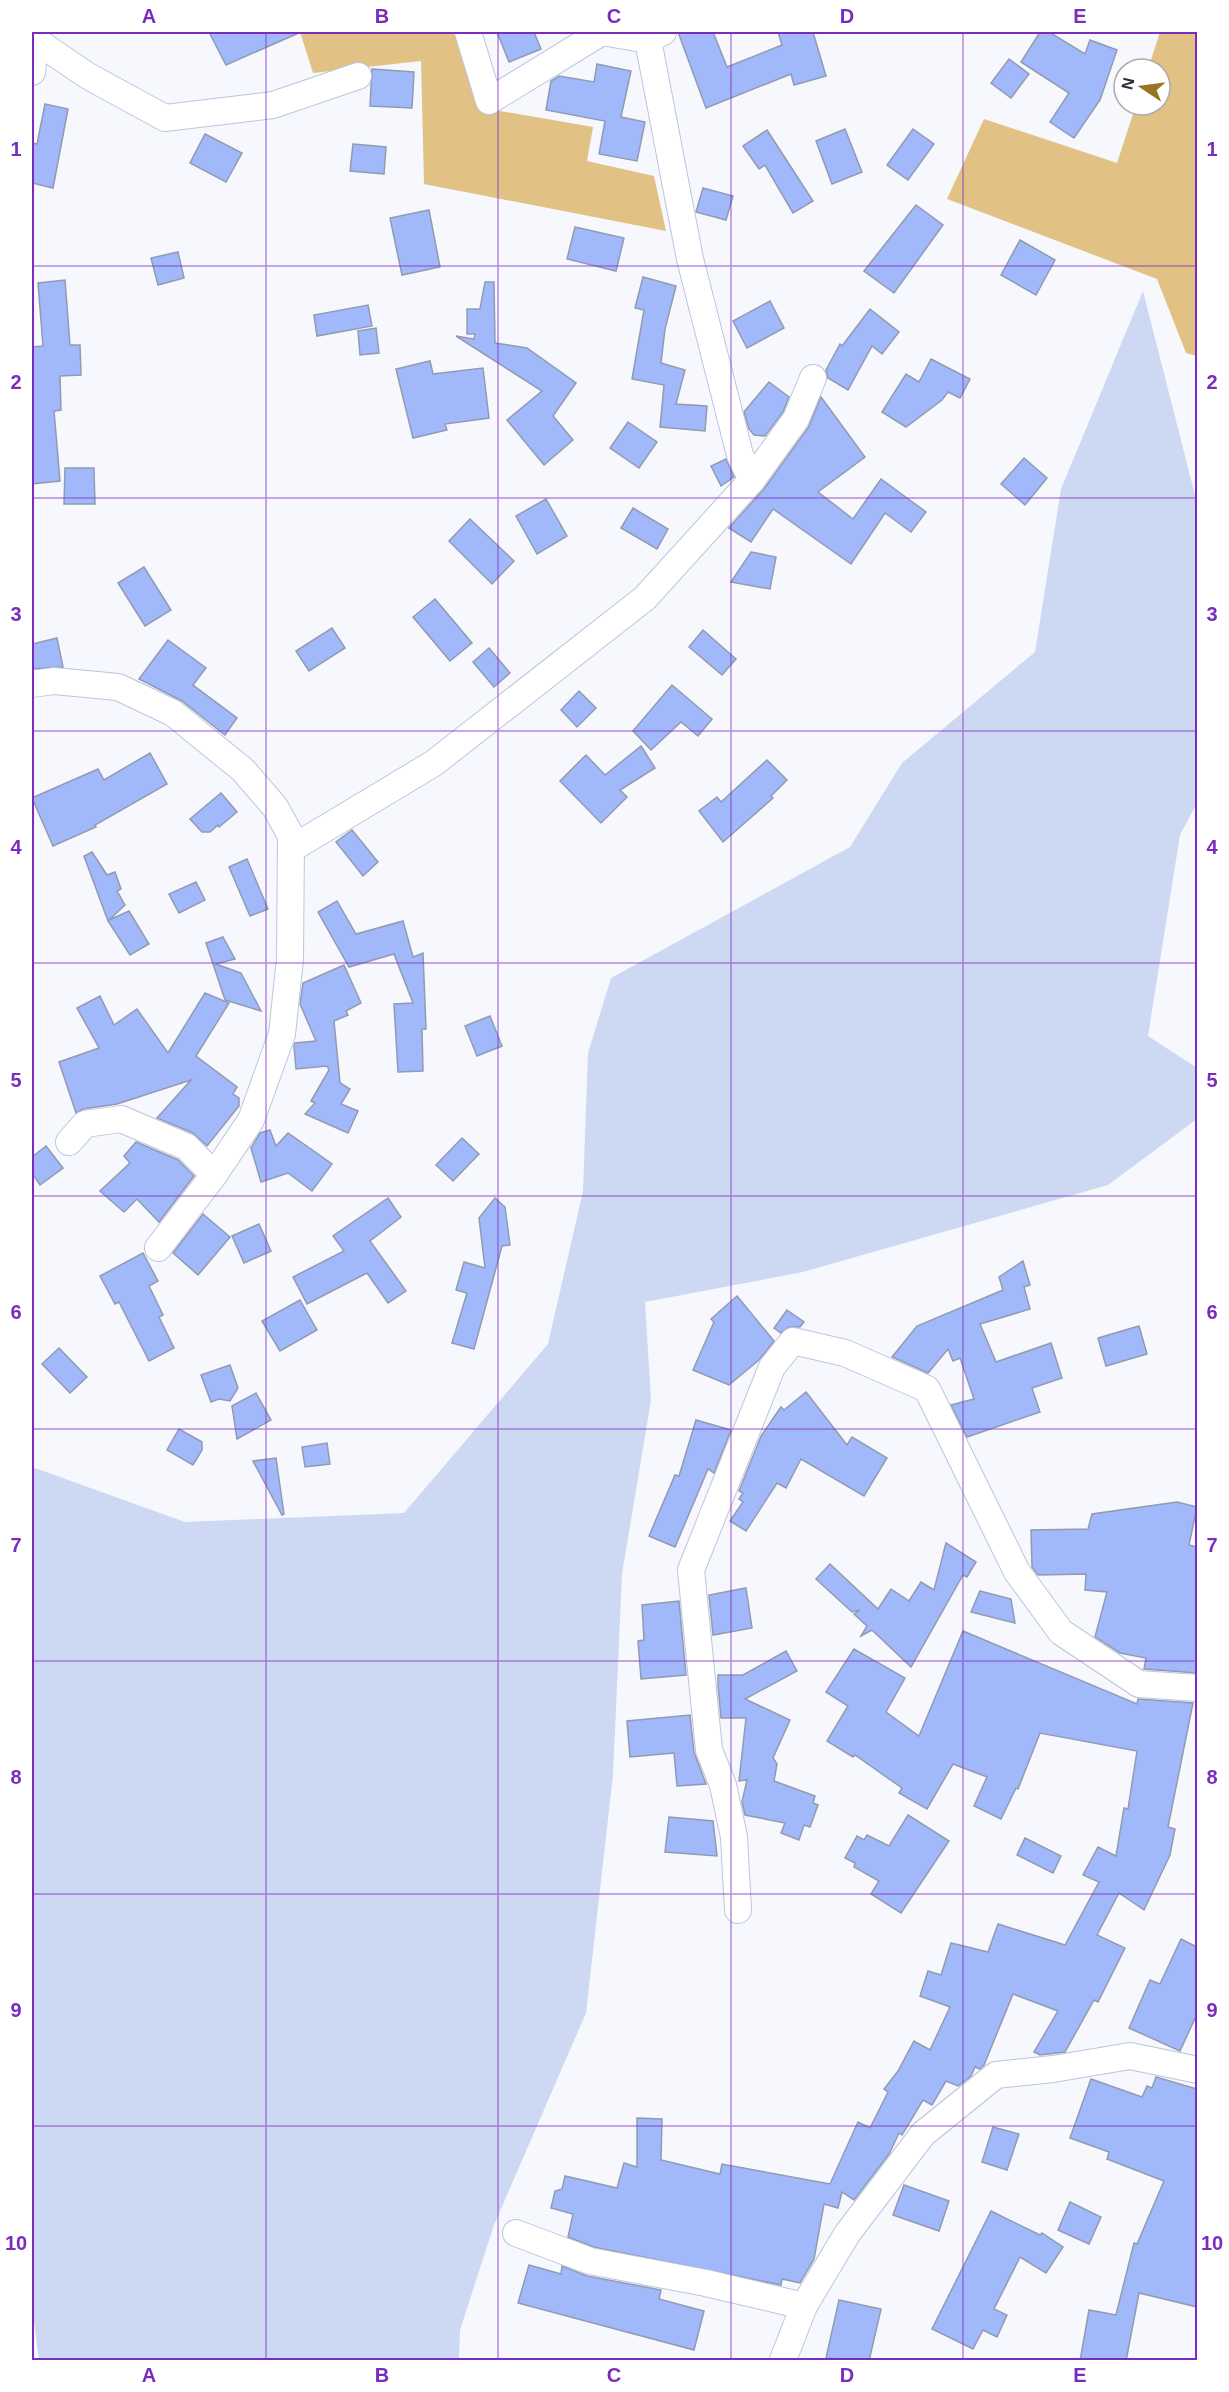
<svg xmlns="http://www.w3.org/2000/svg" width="1229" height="2392" viewBox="0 0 1229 2392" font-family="Helvetica,sans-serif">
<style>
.green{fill:#e2c185}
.water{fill:#cdd8f3}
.building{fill:#a1b9fb;stroke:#929ab1;stroke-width:1.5}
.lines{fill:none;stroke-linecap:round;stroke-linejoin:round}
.street-casing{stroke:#bcc5dd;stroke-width:28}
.street{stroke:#fff;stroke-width:26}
.grid{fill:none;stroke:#7b2cbf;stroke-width:1.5;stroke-opacity:0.55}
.neatline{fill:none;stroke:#7b2cbf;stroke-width:2}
.grid-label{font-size:20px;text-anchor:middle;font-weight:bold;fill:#7b2cbf}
</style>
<rect width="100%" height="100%" fill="#f6f8fd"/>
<g class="green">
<path d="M300,32h155l22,75 116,20 -6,34 67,15 12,55 -242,-47 -3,-123 -108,12z"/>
<path d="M1160,32h37v324l-11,-3 -29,-74 -210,-80 37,-80 133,44 19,-58h24v-36h-12z"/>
</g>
<path class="water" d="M1143,291l54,212v300l-17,32 -32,201 49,32v51l-89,66 -305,87 -158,30 6,98 -29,174 -9,201 -27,238 -92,212 -34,105 -1,30h-420l-7,-54v-839l153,55 219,-9 144,-169 35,-153 5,-138 23,-75 239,-131 52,-84 133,-111 26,-163z"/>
<g class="building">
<path d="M209,32h92l-75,33z"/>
<path d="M497,32h37l7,17 -32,13z"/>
<path d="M678,32h35l14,35 55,-22 -4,-13h35l13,44 -32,9 -3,-11 -85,34z"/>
<path d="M1040,32h9l36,22 5,-14 27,10 -17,50 -26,38 -24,-16 19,-29 -48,-31z"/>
<path d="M1009,59l20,15 -18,24 -20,-15z"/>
<path d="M597,64l34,7 -10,46 24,5 -8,39 -38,-7 6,-33 -59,-11 5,-29 8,-5 35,6z"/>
<path d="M372,69l42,3 -2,36 -42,-2z"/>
<path d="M45,104l23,5 -15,79 -21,-5v-40l5,1z"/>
<path d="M845,129l17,43 -30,12 -16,-43z"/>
<path d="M913,129l21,15 -26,36 -21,-15z"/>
<path d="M767,130l46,71 -20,12 -28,-48 -6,4 -16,-23z"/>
<path d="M205,134l37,19 -16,29 -36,-19z"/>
<path d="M353,144l33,3 -2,27 -34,-3z"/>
<path d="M703,188l30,8 -7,24 -30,-8z"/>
<path d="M916,205l27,20 -49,68 -30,-22z"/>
<path d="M429,210l11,57 -38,8 -12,-57z"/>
<path d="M575,227l49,11 -8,33 -49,-12z"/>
<path d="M1020,240l35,20 -19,35 -35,-20z"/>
<path d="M178,252l6,26 -26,7 -7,-27z"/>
<path d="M643,277l33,9 -11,43 -4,34 24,7 -9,34 31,2 -2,25 -45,-4 4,-42 -32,-6 12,-69 -9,-2z"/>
<path d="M65,280l5,65h10l1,30 -21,1 1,34 -7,1 6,70 -28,3v-137l11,-1 -5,-63z"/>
<path d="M485,282h9l1,61 32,5 49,35 -23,33 20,24 -29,25 -37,-45 35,-29 -86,-55 18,3 1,-5h-8v-25h13z"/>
<path d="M770,301l14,27 -37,20 -14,-27z"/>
<path d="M368,305l4,21 -55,10 -3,-21z"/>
<path d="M870,309l29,23 -17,22 -10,-8 -24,44 -20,-12 -2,-8 14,-26 2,2z"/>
<path d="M376,328l3,25 -19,2 -2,-24z"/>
<path d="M931,359l39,20 -10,19 -12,-6 -6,8 -36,27 -24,-15 24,-38 13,8z"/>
<path d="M430,361l3,13 50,-6 6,50 -44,6 2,6 -34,8 -17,-69z"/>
<path d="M769,382l20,15 -6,15 -18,24 -11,-1 -5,-6 -5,-17z"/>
<path d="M821,397l44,60 -47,35 35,27 28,-40 45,33 -15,20 -26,-19 -34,51 -78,-55 -22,33 -22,-14 35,-39 44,-61z"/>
<path d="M628,422l29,20 -18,26 -29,-20z"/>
<path d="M1024,458l23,20 -22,27 -24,-21z"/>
<path d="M726,459l8,18 -13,9 -10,-20z"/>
<path d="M65,468h29l1,36h-31z"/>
<path d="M546,499l21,37 -30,18 -21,-38z"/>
<path d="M633,508l35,21 -11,20 -36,-21z"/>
<path d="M470,519l44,42 -22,23 -43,-43z"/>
<path d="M751,552l25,5 -6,32 -39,-7z"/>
<path d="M144,567l27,43 -26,16 -27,-43z"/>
<path d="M435,599l37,44 -22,18 -37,-44z"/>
<path d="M332,628l13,20 -36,23 -13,-20z"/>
<path d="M703,630l33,29 -14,16 -33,-28z"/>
<path d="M57,638l6,29 -31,2v-25z"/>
<path d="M168,640l38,28 -13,17 44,33 -12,17 -43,-34 -43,-22z"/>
<path d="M489,648l21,25 -16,14 -21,-25z"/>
<path d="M672,685l40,34 -14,17 -17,-14 -30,28 -18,-19z"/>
<path d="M579,691l17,17 -19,19 -16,-17z"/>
<path d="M641,746l14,22 -35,22 7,7 -26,26 -41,-42 26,-26 19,20z"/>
<path d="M150,753l17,31 -72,41 1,2 -43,19 -21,-48 66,-29 6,11z"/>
<path d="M767,760l20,20 -16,16 2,2 -50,44 -24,-31 18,-14 4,5z"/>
<path d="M221,793l16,19 -18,15 -1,-2 -8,7h-8l-12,-13z"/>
<path d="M352,830l26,32 -15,14 -27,-34z"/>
<path d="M92,852l15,23 8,-3 6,17 -4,2 8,14 -16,15 20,-9 20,33 -19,11 -22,-34 -24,-65z"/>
<path d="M247,859l21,50 -18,7 -21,-49z"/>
<path d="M196,882l9,18 -26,13 -10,-19z"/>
<path d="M337,901l19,33 47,-13 10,36 10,-4 3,76h-4l1,42 -25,1 -4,-68 19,-1 -19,-49 -45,13 -31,-55z"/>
<path d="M223,937l12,22 -19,5 25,9 20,38 -36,-11 -19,-57z"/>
<path d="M344,965l17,38 -15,8 2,4 -14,6 6,62 10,6 -9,15 17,7 -10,22 -43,-19 10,-11 -4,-2 18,-31 -2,-4 -31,3 -2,-23 1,-3 21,-2 -16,-37 3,-21z"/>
<path d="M205,993l24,10 -33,53 41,31 -4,7 6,4v8l-32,40 -14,-13 -36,-15 34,-38 -74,24 -34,5 -7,4 -17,-51 40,-14 -22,-40 23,-12 14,29 23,-16 31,44z"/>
<path d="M490,1016l12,30 -25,10 -12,-30z"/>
<path d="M270,1130l6,16 12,-13 44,31 -20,27 -24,-18 -27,9 -10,-34 9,-15z"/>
<path d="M462,1138l17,16 -26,27 -17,-16z"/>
<path d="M136,1142l42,18 16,16 -35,46 -22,-23 -13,13 -24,-21 30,-28 -6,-7z"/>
<path d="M46,1146l17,22 -23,17 -8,-12v-16z"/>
<path d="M388,1198l13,19 -31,24 36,50 -18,12 -21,-30 -60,31 -14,-27 51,-26 -11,-15z"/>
<path d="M495,1198l10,9 5,38 -8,1 -28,103 -22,-6 15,-50 -11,-3 8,-28 21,6 -6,-50z"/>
<path d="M203,1214l27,23 -32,38 -25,-22z"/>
<path d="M259,1224l12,27 -27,12 -12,-27z"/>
<path d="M143,1253l15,28 -9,5 14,29 -4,2 15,31 -25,13 -30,-59 -4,2 -15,-28z"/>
<path d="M1023,1261l7,24 -6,2 6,22 -50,15 16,38 55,-19 11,35 -30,10 8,24 -73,25 -16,-32 23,-6 -14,-41 -7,3 -5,-12 -20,24 -36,-16 25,-31 86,-36 -4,-13z"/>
<path d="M737,1296l37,45 -15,19 -30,25 -36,-15 21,-48 -3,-3z"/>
<path d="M300,1300l17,30 -37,21 -18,-30z"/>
<path d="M787,1310l17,12 -4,5h-11l-8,6 -7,-5z"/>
<path d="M1139,1326l8,28 -41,12 -8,-28z"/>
<path d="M59,1348l28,29 -17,16 -28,-29z"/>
<path d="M230,1365l8,23 -8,13 -11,-2 -8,3 -10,-27z"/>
<path d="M806,1392l41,53 5,-8 35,21 -23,38 -63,-37 -15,29 -9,-5 -31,48 -16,-10 13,-19 -4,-3 4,-6 -4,-2 22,-55 20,-29 3,3z"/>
<path d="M256,1393l15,27 -34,19 -5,-33z"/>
<path d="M696,1420l35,10 -17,43 -6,-4 -33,78 -26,-11 26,-61 4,1z"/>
<path d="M179,1429l23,13v8l-9,15 -26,-15z"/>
<path d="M327,1443l3,21 -25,3 -3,-20z"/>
<path d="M276,1458l8,56 -2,1 -29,-54z"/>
<path d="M1177,1502l20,5 -8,38 8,2v126l-53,-4 2,-11 -26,-5 -25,-16 12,-45 -22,-2 1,-16 -48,1 -6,-8 -1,-37 57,-1 4,-15z"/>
<path d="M946,1543l30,19 -9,15 -4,-2 -52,92 -39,-37 -11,6 6,-10 -13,-12 6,-4 -8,2 -36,-33 14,-15 48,45 13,-20 18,12 12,-19 13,8z"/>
<path d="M746,1588l6,40 -39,7 -4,-40z"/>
<path d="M980,1591l31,8 4,24 -44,-11z"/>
<path d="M679,1601l7,74 -45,4 -3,-38 6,-1 -2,-35z"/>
<path d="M963,1631l174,73 1,-5 55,4 -25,124 7,2 -5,26 -26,55 -25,-17 -22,42 28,13 -27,54 -4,-2 -29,52 -25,3 -6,-3 24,-41 -45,-17 -29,71 -4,4 -5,-2 -4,9 -13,10 -12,-5 -14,24 -9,-5 -21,35 -3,-2 -10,21 -35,46 -12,-8 -4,16 -14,-4 -10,55 -14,24 -18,-4 -1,6 -187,-38 -26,-10 5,-23 -22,-6 4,-17 7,-2 3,-13 52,12 7,-25 13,4v-49l25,1 -1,41 59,14 2,-10 108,20 28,-62 12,6 18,-36 -4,-3 14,-18 16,-30 16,9 20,-43 -30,-11 8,-25 13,4 10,-32 37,9 10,-28 67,21 34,-63 -16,-7 15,-28 18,9 8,-48 4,1 9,-58 -97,-18 -22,56 -2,-1 -15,31 -27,-13 13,-29 -34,-13 -26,45 -28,-16 3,-5 -47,-33 -2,2 -26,-16 21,-35 -22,-14 28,-43 51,29 -19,34 33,24z"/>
<path d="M786,1651l11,20 -52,28 45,21 -17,38 4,6 -3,17 41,15 -2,7 5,2 -8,22 -6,-2 -5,15 -18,-7 4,-10 -40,-8 -3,-13 5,-22 -8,1 7,-63h-25l-3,-33v-10h25z"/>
<path d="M690,1715l4,37 12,32 -29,2 -3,-33 -44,4 -3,-36z"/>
<path d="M908,1815l41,26 -48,72 -30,-19 8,-13 -25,-14 1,-4 -10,-5 12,-22 7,4 3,-5 22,11z"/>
<path d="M669,1817l44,4 4,35 -52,-4z"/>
<path d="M1025,1838l36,18 -8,17 -36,-18z"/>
<path d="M1181,1939l16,8v67l-17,37 -51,-23 21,-48 10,4z"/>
<path d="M1156,2077l41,12v218l-58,-14 -13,68h-46l9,-51 27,5 18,-72 3,1 27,-63 -57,-22 2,-7 -39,-14 21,-59 51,18 5,-11 5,2z"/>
<path d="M993,2127l26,7 -12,36 -25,-8z"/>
<path d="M904,2185l45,16 -10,30 -46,-16z"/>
<path d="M1070,2202l31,15 -12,27 -31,-14z"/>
<path d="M991,2211l49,24 2,-2 21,14 -17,26 -26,-16 -26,52 13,6 -10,22 -14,-7 -10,19 -41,-20z"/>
<path d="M529,2265l32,9 1,-8 25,10 74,14 -2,9 45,12 -10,39 -176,-47z"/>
<path d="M839,2300l42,9 -12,52 -43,-3z"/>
</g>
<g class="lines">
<g class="street-casing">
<g id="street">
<path d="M468,32l21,69 113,-69 46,8 15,-8"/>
<path d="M32,35l3,5 -3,32"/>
<path d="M35,40l53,36 77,42 108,-13 85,-29"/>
<path d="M648,40l42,219 50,196 12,25"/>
<path d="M32,684l22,-3 64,6 55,26 70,57 32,37 16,29 -1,123 -8,75 -31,86 -37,55 -27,-28 -66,-28 -36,5 -16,18"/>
<path d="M291,849l143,-86 211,-165 107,-118 44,-61 17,-41"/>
<path d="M158,1248l56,-73"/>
<path d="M738,1910l-4,-73 -11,-52 -14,-35 -18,-180 81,-203 21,-26 52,12 82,36 90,183 44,60 78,52 59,4"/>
<path d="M516,2233l74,28 116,22 98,23"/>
<path d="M783,2360l21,-54 43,-72 76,-100 73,-59 57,-6 77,-13 68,14"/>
</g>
</g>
<use href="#street" class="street"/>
</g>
<path class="grid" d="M266,32v2328M498,32v2328M731,32v2328M963,32v2328M32,266h1166M32,498h1166M32,731h1166M32,963h1166M32,1196h1166M32,1429h1166M32,1661h1166M32,1894h1166M32,2126h1166"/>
<rect width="1229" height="2392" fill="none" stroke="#ffffff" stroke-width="66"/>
<g transform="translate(1142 87) rotate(283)"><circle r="28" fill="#ffffff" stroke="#abacb0" stroke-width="1.5"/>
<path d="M0-4.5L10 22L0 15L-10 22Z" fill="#9b7421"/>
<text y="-9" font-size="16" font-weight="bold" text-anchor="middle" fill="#2c2f39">N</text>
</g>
<rect x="33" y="33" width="1163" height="2326" class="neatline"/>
<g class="grid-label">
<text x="149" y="23">A</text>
<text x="382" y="23">B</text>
<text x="614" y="23">C</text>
<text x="847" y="23">D</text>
<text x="1080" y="23">E</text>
<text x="16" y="156">1</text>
<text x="1212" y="156">1</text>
<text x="16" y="389">2</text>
<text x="1212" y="389">2</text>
<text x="16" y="621">3</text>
<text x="1212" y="621">3</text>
<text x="16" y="854">4</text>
<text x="1212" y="854">4</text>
<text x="16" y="1087">5</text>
<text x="1212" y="1087">5</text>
<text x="16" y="1319">6</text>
<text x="1212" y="1319">6</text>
<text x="16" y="1552">7</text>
<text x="1212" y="1552">7</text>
<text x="16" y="1784">8</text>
<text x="1212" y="1784">8</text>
<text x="16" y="2017">9</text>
<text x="1212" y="2017">9</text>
<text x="16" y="2250">10</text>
<text x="1212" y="2250">10</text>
<text x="149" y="2382">A</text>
<text x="382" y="2382">B</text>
<text x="614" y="2382">C</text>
<text x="847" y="2382">D</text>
<text x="1080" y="2382">E</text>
</g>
</svg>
